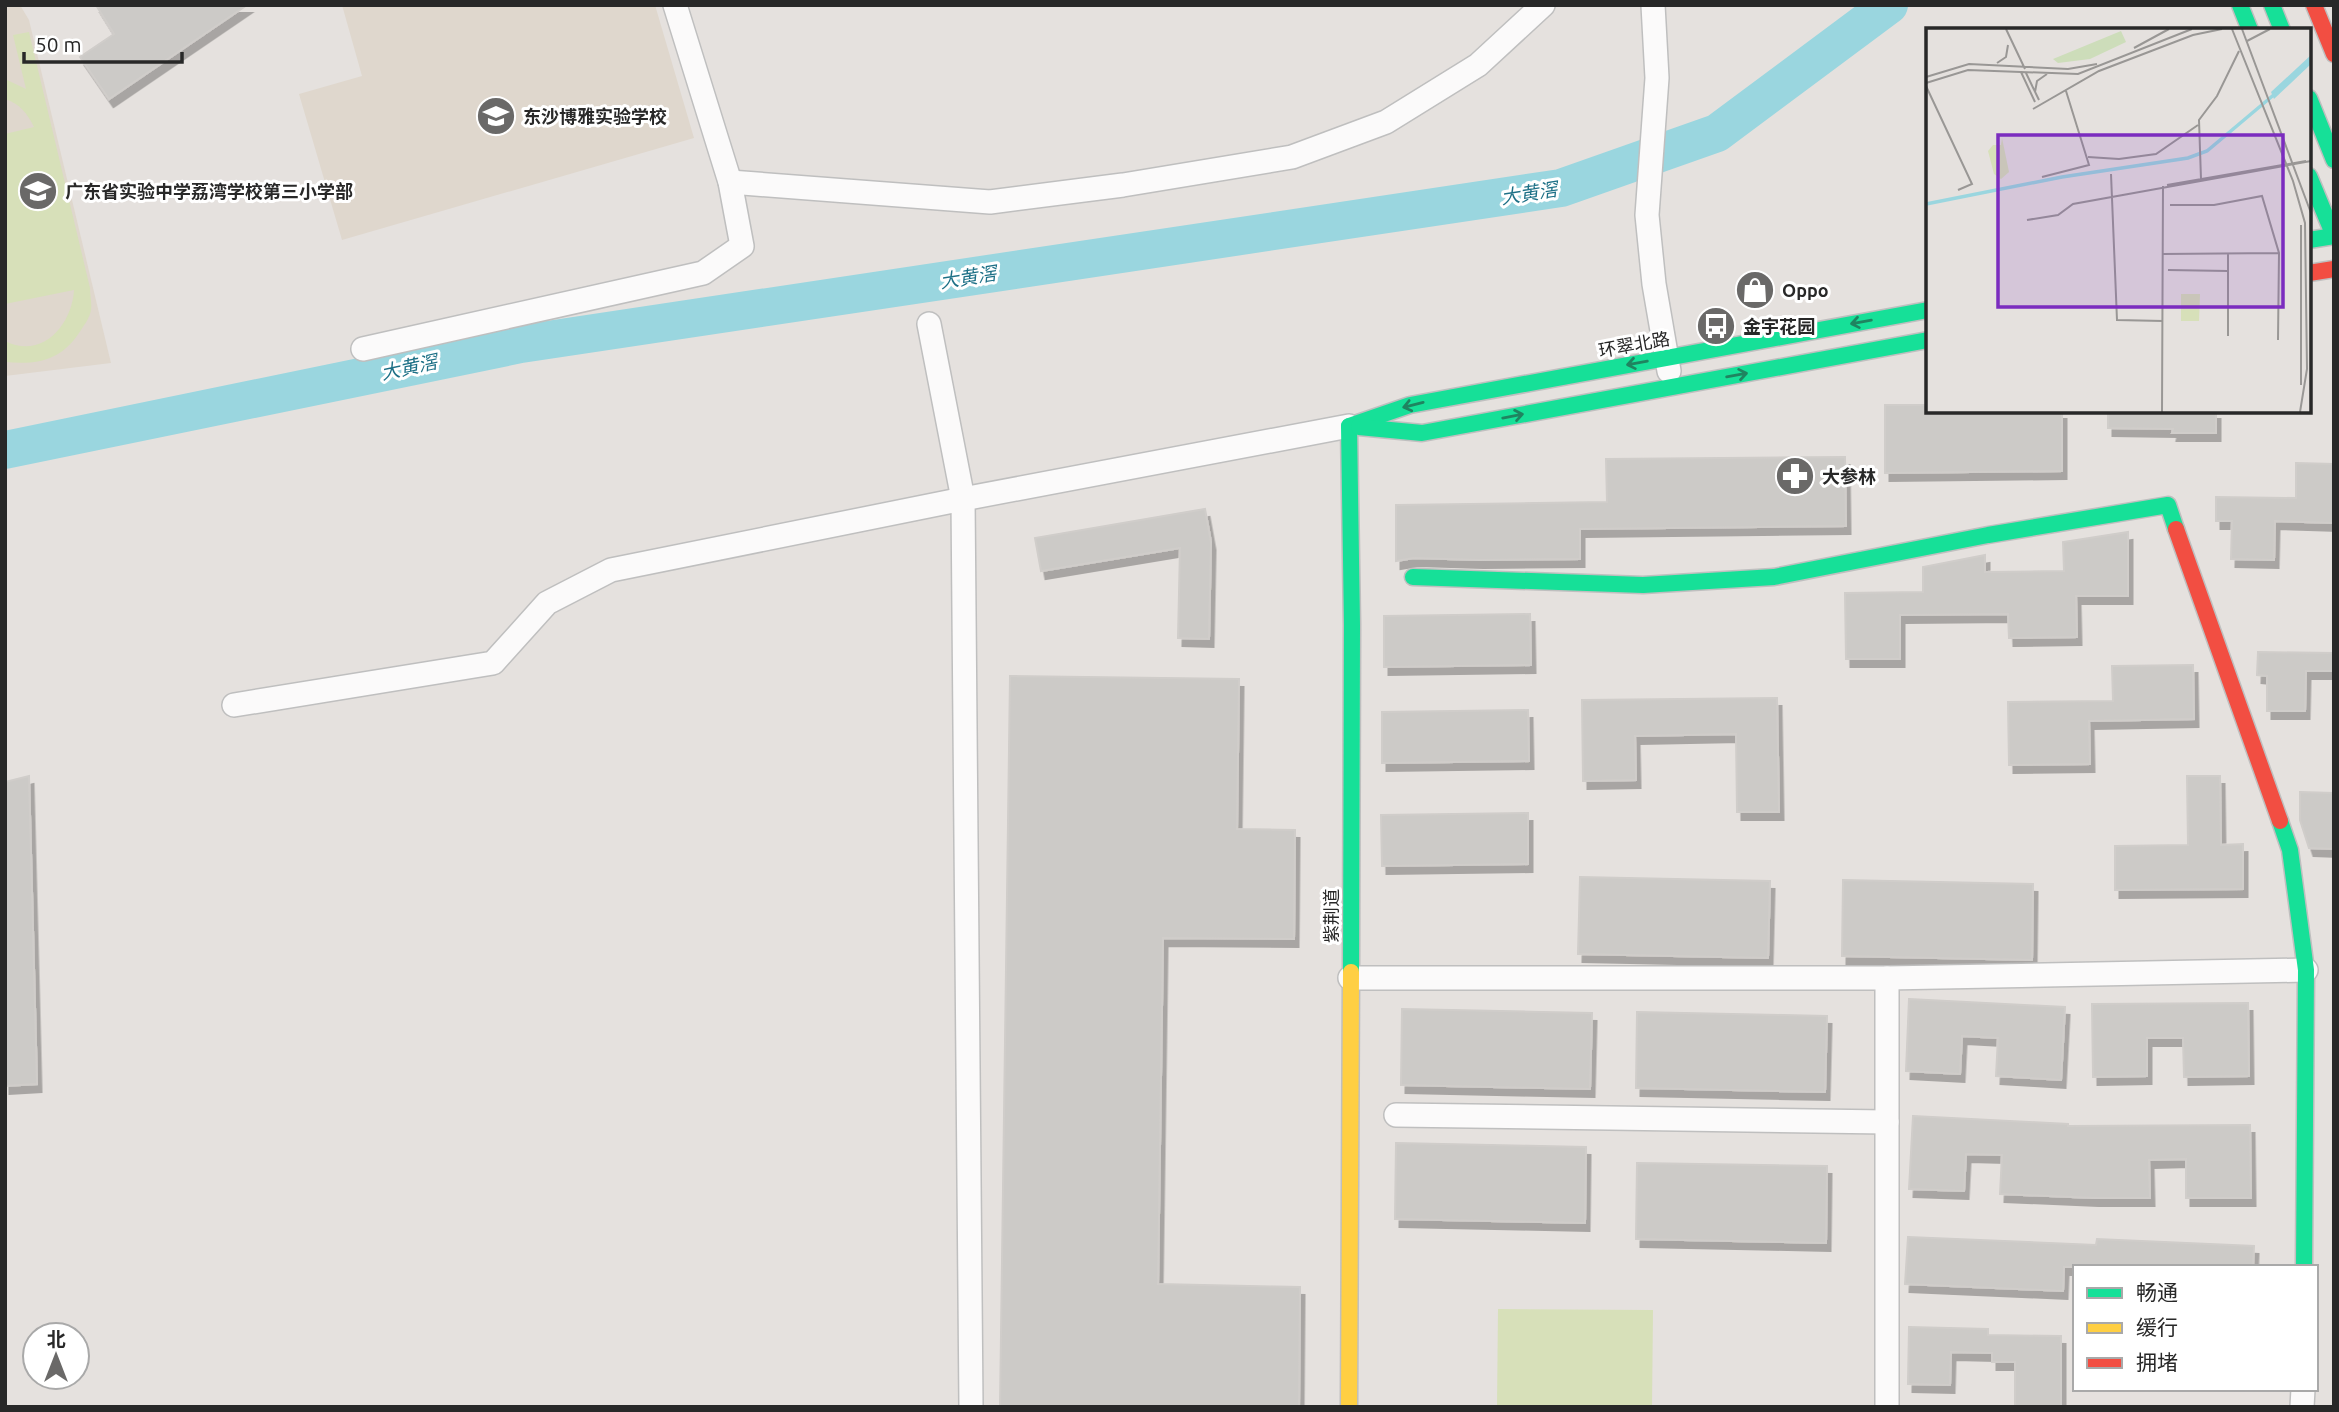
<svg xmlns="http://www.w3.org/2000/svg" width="2339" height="1412" viewBox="0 0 2339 1412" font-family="Ubuntu,'Noto Sans SC',sans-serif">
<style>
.education{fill:#dfd7cd}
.pitch{fill:#d7e0b9}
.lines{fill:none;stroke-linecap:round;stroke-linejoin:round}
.river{stroke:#9ad6df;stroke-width:38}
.building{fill:#cccac7;stroke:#d0cdca;stroke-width:2;filter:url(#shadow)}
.street-casing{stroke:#bfbfbf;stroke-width:26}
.fast-casing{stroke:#bfbfbf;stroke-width:19}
.slow-casing{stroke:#bfbfbf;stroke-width:19}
.jam-casing{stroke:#bfbfbf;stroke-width:19}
.street{stroke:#fbfafa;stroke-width:23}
.fast{stroke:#16e098;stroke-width:16}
.slow{stroke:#ffcf43;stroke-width:16}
.jam{stroke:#f24e42;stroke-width:16}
.oneway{stroke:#1f8460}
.labels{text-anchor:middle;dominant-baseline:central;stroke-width:6;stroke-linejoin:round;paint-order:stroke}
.poi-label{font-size:18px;font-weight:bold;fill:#282828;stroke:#fff;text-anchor:start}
.street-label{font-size:18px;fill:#282828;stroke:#fff}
.water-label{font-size:19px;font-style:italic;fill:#1d7086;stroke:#fff}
.inset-river{fill:none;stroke:#9ad6df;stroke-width:3.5}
.inset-road{fill:none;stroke:#999795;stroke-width:2}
.view{fill:#7b2cbf;fill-opacity:0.15;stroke:#7b2cbf;stroke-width:3.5}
.inset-edge{fill:none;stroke:#282828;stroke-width:3.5}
</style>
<defs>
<filter id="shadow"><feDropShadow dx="4.5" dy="8" stdDeviation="0" flood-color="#0004"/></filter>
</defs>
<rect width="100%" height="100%" fill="#e5e1de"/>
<g class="education">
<path d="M5,5h15l9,15 82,343 -106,13z"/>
<path d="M342,5h313l39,133 -352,102 -43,-146 63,-18z"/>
</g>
<g class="pitch">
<path d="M29,32l61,256c0,7 2,15 1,22 -1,7 -6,14 -10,20 -19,30 -41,35 -76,32v-21c37,19 67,-16 69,-51l-69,14v-170l29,-7c-7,-14 -14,-23 -29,-28v-20l21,10 -13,-54z"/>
<path d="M1498,1309l155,1 -1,97h-155z"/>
</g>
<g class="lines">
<path class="river" d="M5,450l516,-106 1040,-156 156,-55 172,-128"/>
</g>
<g class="building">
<path d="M96,5h151l-138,94 -29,-42 34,-23z"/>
<path d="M1885,405h43v6h134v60l-177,2z"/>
<path d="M2108,411h108v22h-44l1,-4 -65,-1z"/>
<path d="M1845,457l1,69 -266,3v30l-101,1 -65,-2 -18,3v-56l211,-3 -1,-43z"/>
<path d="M2296,463l38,1v59l-59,-2 -1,39 -43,-1 1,-38h-16v-24l80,1z"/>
<path d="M1205,509l6,33 -2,97 -31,-1 2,-90 -139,23 -6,-33z"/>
<path d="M2128,532v64h-52l1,41 -68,1 -1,-24 -108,1v44h-54l-1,-66 78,-1v-25l62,-12v17l79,-1 -1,-29z"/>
<path d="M1530,614l1,51 -147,2v-51z"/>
<path d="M2258,652l76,1v18h-28l-1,40h-38v-35l-10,-1z"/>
<path d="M2193,665l1,54 -105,2 1,43 -81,1 -1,-63 105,-1 -1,-35z"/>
<path d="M1010,676l229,3 -2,150 58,1 -1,109 -131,-1 -5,346 142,3 -1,120h-299z"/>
<path d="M1777,698l2,114h-42l-1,-78 -101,2 1,44 -53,1 -1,-81z"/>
<path d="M1528,710l1,51 -147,2v-51z"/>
<path d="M29,776l8,308 -32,2v-304z"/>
<path d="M2187,776h33l1,69 22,-1v45l-128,1v-44l73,-1z"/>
<path d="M2300,792l34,1v56l-25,-1 -9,-28z"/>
<path d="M1528,813v51l-146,2 -1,-51z"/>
<path d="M1580,877l190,4 -2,77 -190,-4z"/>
<path d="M1843,880l190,4 -1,76 -190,-4z"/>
<path d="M1909,999l156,8 -4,73 -65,-4 2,-38 -36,-2 -2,38 -54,-3z"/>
<path d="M2248,1003l1,73 -65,1 -1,-39h-36v38l-54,1 -1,-73z"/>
<path d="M1402,1009l190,4 -2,76 -189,-4z"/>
<path d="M1637,1012l190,4 -2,76 -189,-4z"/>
<path d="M1913,1116l155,8v2l182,-1 1,73h-65v-39l-37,1 1,38h-56l-94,-4 2,-39 -36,-1 -2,37 -55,-2z"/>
<path d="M1396,1143l190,4 -1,76 -190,-4z"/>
<path d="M1637,1163l190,3 -1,77 -190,-4z"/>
<path d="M1908,1237l188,8 1,-6 157,7 -1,21h-189l-1,24 -158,-7z"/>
<path d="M1909,1327l79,2v6l73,1v71h-46v-45h-23v-9l-41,-1 -1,33 -42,-1z"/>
</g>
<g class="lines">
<g class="street-casing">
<g id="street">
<path d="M1653,5l4,73 -10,137 7,69 15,87"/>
<path d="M730,182l260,20 133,-17 169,-28 94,-35 92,-57 65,-60"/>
<path d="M929,324l34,175 8,908"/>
<path d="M363,349l340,-76 39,-27 -12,-64 -55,-177"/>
<path d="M234,705l259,-42 54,-60 64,-33 352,-71 386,-73"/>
<path d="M1350,978h537l419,-8"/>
<path d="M1887,978v429"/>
<path d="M1396,1115l491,7"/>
<path d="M2302,1407l1,-18"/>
</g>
</g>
<g class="fast-casing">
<g id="fast">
<path d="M2240,5l10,25"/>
<path d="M2272,5l10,25"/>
<path d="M2309,98l25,62"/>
<path d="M2309,176l25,60"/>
<path d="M2309,240l25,-4"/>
<path d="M1349,426l61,-21 518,-95"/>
<path d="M1349,426l3,199 -1,347"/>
<path d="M1359,427l63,6 506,-93"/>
<path d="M1413,577l230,8 131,-8 214,-42 180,-30 8,24"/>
<path d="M2280,821l10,29 16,120 -2,297"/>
</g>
</g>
<g class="slow-casing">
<path id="slow" d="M1349,1407l2,-435"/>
</g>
<g class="jam-casing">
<g id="jam">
<path d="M2314,5l20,49"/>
<path d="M2309,273l25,-4"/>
<path d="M2176,529l104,292"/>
</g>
</g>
<use href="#street" class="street"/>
<use href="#fast" class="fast"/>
<use href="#slow" class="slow"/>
<use href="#jam" class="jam"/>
</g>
<defs><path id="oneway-shaft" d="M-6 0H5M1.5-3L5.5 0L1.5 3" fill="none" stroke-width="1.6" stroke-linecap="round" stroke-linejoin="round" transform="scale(1.75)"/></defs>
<g class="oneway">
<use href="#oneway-shaft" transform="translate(1861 322) rotate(170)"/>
<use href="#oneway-shaft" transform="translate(1637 363) rotate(170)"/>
<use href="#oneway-shaft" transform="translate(1737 375) rotate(-10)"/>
<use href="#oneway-shaft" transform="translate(1413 405) rotate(166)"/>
<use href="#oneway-shaft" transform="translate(1513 416) rotate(-11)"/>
</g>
<defs>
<g id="school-disc" transform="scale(2.0125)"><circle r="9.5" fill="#6a6968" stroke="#fff"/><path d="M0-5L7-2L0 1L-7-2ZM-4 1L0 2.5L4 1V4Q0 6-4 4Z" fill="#fff"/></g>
<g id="shop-disc" transform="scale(2.0125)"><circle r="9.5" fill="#6a6968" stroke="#fff"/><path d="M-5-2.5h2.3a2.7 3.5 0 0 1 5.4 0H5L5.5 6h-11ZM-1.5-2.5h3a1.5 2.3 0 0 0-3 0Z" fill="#fff"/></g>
<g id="bus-disc" transform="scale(2.0125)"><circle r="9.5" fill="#6a6968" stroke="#fff"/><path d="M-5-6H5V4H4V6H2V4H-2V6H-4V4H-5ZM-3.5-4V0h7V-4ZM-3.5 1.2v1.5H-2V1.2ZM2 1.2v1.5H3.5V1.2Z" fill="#fff"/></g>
<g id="pharmacy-disc" transform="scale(2.0125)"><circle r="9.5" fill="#6a6968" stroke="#fff"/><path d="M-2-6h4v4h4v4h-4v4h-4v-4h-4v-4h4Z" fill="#fff"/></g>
</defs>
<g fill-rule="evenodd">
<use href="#school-disc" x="496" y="116"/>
<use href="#school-disc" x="38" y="191"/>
<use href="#shop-disc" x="1755" y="290"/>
<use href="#bus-disc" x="1716" y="326"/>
<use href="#pharmacy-disc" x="1795" y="476"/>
</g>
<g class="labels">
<g class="poi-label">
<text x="523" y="116">东沙博雅实验学校</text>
<text x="65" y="191">广东省实验中学荔湾学校第三小学部</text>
<text x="1782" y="290">Oppo</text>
<text x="1743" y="326">金宇花园</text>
<text x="1822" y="476">大参林</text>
</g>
<g class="street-label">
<text transform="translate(1634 344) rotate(-10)">环翠北路</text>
<text transform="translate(1331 916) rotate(-90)">紫荆道</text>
</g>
<g class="water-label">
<text transform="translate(1529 193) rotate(-9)">大黄滘</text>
<text transform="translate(968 277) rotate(-9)">大黄滘</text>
<text transform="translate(409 367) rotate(-12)">大黄滘</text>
</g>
</g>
<g transform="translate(1926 28)">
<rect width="385" height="385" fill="#e5e1de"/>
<path d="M195,3l5,11 -36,17 -32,4 -5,-4z" fill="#cdddba"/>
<path d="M76,110l7,34 -8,7 -7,-5 -6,-23 5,-6h8zM255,266h19l-1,27h-18z" fill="#d7e0b9"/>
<path d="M385,27v9l-37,35 -3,-7z" fill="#9ad6df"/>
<path class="inset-river" d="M0,176l136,-27 126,-19 19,-7 69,-58"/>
<path class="inset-road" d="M80,1l19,40M306,1l61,152 12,42 2,146 -7,43M316,1l69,184M321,13l23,-12M208,20l35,-19M71,35l9,-6 2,-12M95,44l14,30M100,45l13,27M0,49l43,-13 99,5 29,-5M0,55l42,-13 110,4 114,-45M0,58l46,98 -14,6M109,64l2,-11 10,-7M107,81l66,-38 94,-36 29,-6M162,129l31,2 37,-5 42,-29M185,146l6,146 46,1M116,149l47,-12 -23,-74M275,151l-2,-59 18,-24 22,-45M241,157l139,-24M244,177h44l48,-9 17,57 -1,87M101,192l31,-5 15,-11 238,-43M237,226l116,-1M302,226v82M242,242l60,1M375,357v-160M236,384l1,-226"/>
<path class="view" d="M72,107h285v172h-285z"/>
<rect width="385" height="385" class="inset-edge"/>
</g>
<rect width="2339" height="1412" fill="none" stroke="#282828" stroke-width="14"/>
<rect x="2073" y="1265" width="245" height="126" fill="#ffffff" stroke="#a9a9a9" stroke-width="2"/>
<rect x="2087" y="1288" width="35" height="10" fill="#16e098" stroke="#a9a9a9" stroke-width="2"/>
<text x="2136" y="1300" font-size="21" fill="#282828">畅通</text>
<rect x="2087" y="1323" width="35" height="10" fill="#ffcf43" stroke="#a9a9a9" stroke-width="2"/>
<text x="2136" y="1335" font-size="21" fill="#282828">缓行</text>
<rect x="2087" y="1358" width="35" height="10" fill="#f24e42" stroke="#a9a9a9" stroke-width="2"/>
<text x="2136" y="1370" font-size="21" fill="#282828">拥堵</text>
<g transform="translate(56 1356)"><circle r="33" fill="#ffffff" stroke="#a9a9a9" stroke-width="2"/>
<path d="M0-5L12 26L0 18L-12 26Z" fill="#6a6968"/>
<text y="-10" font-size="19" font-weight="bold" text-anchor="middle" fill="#282828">北</text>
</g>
<path d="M24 52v10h158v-10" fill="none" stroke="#282828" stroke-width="3.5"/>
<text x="35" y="52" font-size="21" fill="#282828" stroke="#ffffff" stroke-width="5" paint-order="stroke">50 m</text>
</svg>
